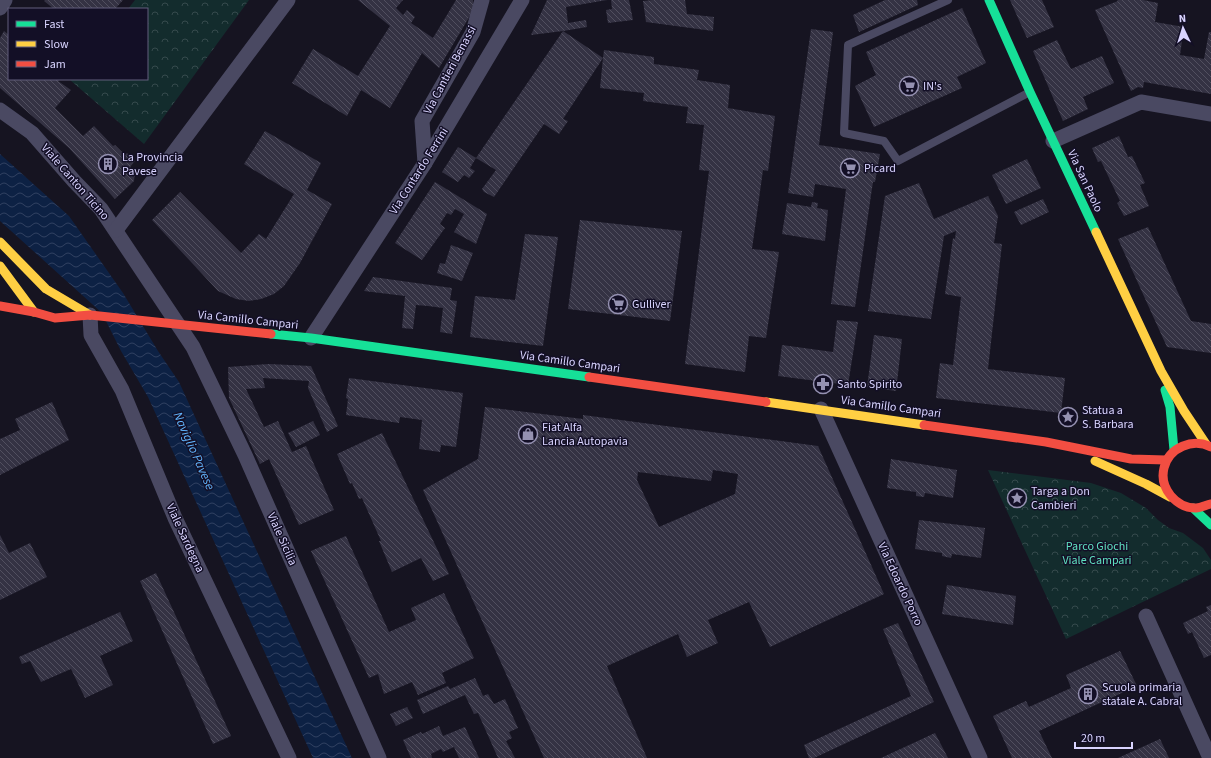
<svg xmlns="http://www.w3.org/2000/svg" width="1211" height="758" viewBox="0 0 1211 758" font-family="'Source Sans 3',sans-serif">
<style>
.park{fill:url(#park-crowns)}
.water{fill:url(#water-waves)}
.building{fill:url(#building-back-hatch);fill-rule:evenodd}
.lines{fill:none;stroke-linecap:round;stroke-linejoin:round}
.lane{stroke:#4a4962;stroke-width:8}
.street{stroke:#4a4962;stroke-width:15}
.fast{stroke:#16e098;stroke-width:9}
.slow{stroke:#ffcf43;stroke-width:9}
.jam{stroke:#f24e42;stroke-width:9}
.labels{text-anchor:middle;dominant-baseline:central;stroke-width:3;stroke-linejoin:round;paint-order:stroke}
.street-label{font-size:12px;fill:#d9d4ff;stroke:#130f26}
.poi-label{font-size:12px;fill:#d9d4ff;stroke:#130f26;text-anchor:start}
.park-label{font-size:12px;fill:#5fe0c0;stroke:#130f26}
.water-label{font-size:13px;font-style:italic;fill:#62b6ff;stroke:#130f26}
</style>
<defs>
<pattern id="park-crowns" width="20" height="18" patternUnits="userSpaceOnUse"><rect width="20" height="18" fill="#132c2d"/><path d="M2 6a3 3 0 1 1 6 0M12 15a3 3 0 1 1 6 0" fill="none" stroke="#354a4c"/></pattern>
<pattern id="water-waves" width="16" height="10" patternUnits="userSpaceOnUse"><rect width="16" height="10" fill="#0d2144"/><path d="M0 5q4-4 8 0t8 0" fill="none" stroke="#304060"/></pattern>
<pattern id="building-back-hatch" width="6" height="6" patternUnits="userSpaceOnUse"><rect width="6" height="6" fill="#343243"/><path d="M-1 5l2 2M0 0l6 6M5-1l2 2" fill="none" stroke="#514f5f"/></pattern>
</defs>
<rect width="100%" height="100%" fill="#161421"/>
<g class="park">
<path d="M135,0h114l-105,144 -74,-64 77,-1v-70h-19z"/>
<path d="M988,470l103,13 30,10 25,15 12,12 11,8 14,5 20,15 8,12v9l-145,70z"/>
</g>
<path class="water" d="M0,154l69,62 54,77 35,58 21,31 173,376h-39l-165,-361 -27,-46 -19,-38 -102,-92z"/>
<g class="building">
<path d="M45,0h78l-8,9h-61l-10,-8z"/>
<path d="M358,0h45l-7,8 7,7 4,-5 8,7 -4,6 22,15 23,-38h17l1,9 -35,59 -17,-15 -32,55 -29,-18 -14,26 -55,-33 21,-34 45,27 32,-50z"/>
<path d="M547,0h60l-41,7 2,16 18,-3 1,7 -24,4 40,27 1,-8 50,7v7l45,6 -2,10 33,5 -2,23 47,8 -7,55 -5,-1 -11,79 27,3 -13,86 -17,-2 -4,36 -60,-8 24,-193 -10,-1 5,-45 -18,-2 2,-16 -45,-6 1,-8 -44,-5 3,-30 -40,61 5,2 -9,13 -15,-10 -50,73 -10,-5 -2,-3 14,-19 -20,-12 87,-127 -32,4z"/>
<path d="M611,0h18l4,20 -25,3 -2,-13 6,-1z"/>
<path d="M653,0h32l2,14 27,3 -1,14 -67,-9 -3,-21z"/>
<path d="M885,0h32l1,5 -59,27 -6,-17z"/>
<path d="M1010,0h32l12,27 -27,11z"/>
<path d="M1117,0h26l15,3 -3,19 29,5 -4,28 24,4 5,-27h2v62l-67,-12 -1,6 -5,-1 -7,4 -36,-81 23,-9z"/>
<path d="M962,8l24,55 -29,14 5,11 -88,39 -19,-41 21,-11 -10,-23z"/>
<path d="M811,29l22,3 -14,113 61,9 -5,28h-2l-2,13 -16,112 -24,-3 15,-115 -31,-5 -2,13 -25,-4z"/>
<path d="M4,31l5,4v44h51l-2,2 13,9 -16,18 28,28 11,-10 19,20 2,-1 10,10 2,-2 8,8 -5,6 5,6 -1,8 -19,18 -46,-51 -69,-60v-50z"/>
<path d="M1057,40l14,29 31,-13 12,27 -31,14 5,12 -25,12 -30,-70z"/>
<path d="M265,131l56,32 -14,27 25,14 -32,59 -16,23 -10,8 -13,5 -12,2 -13,-2 -18,-8 -66,-71 28,-28 61,61 18,-19 7,5 28,-45 -50,-30z"/>
<path d="M1119,136l9,21 4,-1 13,27 -5,2 9,21 -25,10 -7,-13 3,-2 -19,-40 -3,1 -6,-14z"/>
<path d="M458,147l18,11 -6,10 5,3 -6,7 -5,-3 -6,7 -16,-10z"/>
<path d="M1027,159l14,29 -35,16 -14,-29z"/>
<path d="M435,182l52,32 -11,30 -22,-12 10,-18 -9,-5 -4,6 -4,-2 -7,11 5,4 -23,32 -27,-17z"/>
<path d="M919,183l15,36 54,-23 10,20 -4,27 8,1 -14,125 77,9 -4,35 -125,-15 4,-35 13,2 8,-68 -16,-3 8,-56 2,1 1,-8 -12,5 -13,83 -63,-8 17,-115z"/>
<path d="M1043,199l6,13 -28,13 -7,-13z"/>
<path d="M812,202l6,1 -1,5 11,2 -3,31 -43,-7 5,-31 24,4z"/>
<path d="M580,220l102,11 -12,90 -102,-12z"/>
<path d="M1148,227l43,94 20,3v29l-44,-6 -49,-108z"/>
<path d="M525,234l33,3 -15,109 -73,-9 5,-41 40,4z"/>
<path d="M451,245l22,8 -11,28 -25,-8 3,-10 5,1z"/>
<path d="M373,277l79,11 -2,12 7,1 -5,33 -12,-2 3,-24 -15,-2 -12,-1 -3,24 -11,-1 3,-32 -41,-5z"/>
<path d="M837,320l21,2 -10,63 -70,-9 4,-31 51,7z"/>
<path d="M874,335l28,4 -6,52 -29,-4z"/>
<path d="M269,364l42,2 27,60 -11,6 -19,-44 1,-7 -46,-3 2,10 -19,1 18,38 14,-6 14,31 14,-6 28,64 -35,15 -30,-66 -9,5 -31,-66 -1,-31z"/>
<path d="M349,378l114,15 -7,54 -15,-2 -1,7 -21,-3 3,-29 -22,-3 -1,6 -53,-8 2,-16 -2,-1z"/>
<path d="M52,402l17,38 -69,35v-36l20,-9 -5,-11z"/>
<path d="M485,407l98,12v-4l235,31 66,148 -114,53 -21,-45 -41,18 10,23 -31,14 -9,-23 -71,32 40,92h-103l-121,-268 55,-31zM713,470l25,4 -3,20 -76,33 -22,-47 1,-8 73,9z"/>
<path d="M313,421l7,14 -24,12 -8,-14z"/>
<path d="M382,433l67,141 -16,7 -12,-23 -29,14 -13,-31h2l-19,-43 -3,1 -7,-16 -2,1 -13,-30z"/>
<path d="M891,459l66,11 -4,28 -28,-5 -1,4 -8,-1v-4l-29,-4z"/>
<path d="M919,520l66,8 -4,30 -29,-4 -1,4 -9,-2v-3l-27,-4z"/>
<path d="M0,535l9,18 21,-10 17,34 -47,23z"/>
<path d="M346,536l43,96 27,-12 -5,-12 33,-15 30,65 -32,15 4,10 -28,12 -6,-13 -28,12 -6,-20 -9,4 -58,-127z"/>
<path d="M156,573l75,163 -18,8 -73,-163z"/>
<path d="M947,585l69,11 -3,29 -71,-11z"/>
<path d="M1211,605v50l-7,3 -12,-26 -4,2 -5,-11 25,-12 -2,-4z"/>
<path d="M120,612l13,29 -33,15 13,29 -28,13 -14,-29 -30,13 -11,-21 -8,3 -3,-7z"/>
<path d="M898,623l36,79 -120,56h-5l-5,-13 107,-49 -28,-67z"/>
<path d="M1120,651l17,35 -98,45 13,27h-40l-19,-42 33,-15 3,6 42,-19 -5,-13z"/>
<path d="M475,678l8,18 5,-2 6,10 11,-5 13,29 -9,4 3,6 -6,3 9,17h-17l-20,-45 -4,1 -9,-19 -42,19 -6,-14 31,-14 2,3z"/>
<path d="M407,707l6,11 -17,8 -6,-12z"/>
<path d="M439,726l4,10 22,-9 14,31h-20l-5,-11 -11,5 -2,-3 -10,5 1,4h-21l-8,-18 18,-8 1,2z"/>
<path d="M935,733l13,25h-67z"/>
<path d="M1160,739l9,19h-51z"/>
</g>
<g class="lines">
<path class="lane" d="M948,0l-100,45 -4,88 40,8 14,20 132,-69"/>
<g class="street">
<path d="M0,8l5,-8"/>
<path d="M0,110l32,23 42,48 27,28 92,138 52,108 134,303"/>
<path d="M1053,141l88,-39 70,12"/>
<path d="M425,163l-3,-42 51,-89 9,-32"/>
<path d="M116,230l172,-230"/>
<path d="M90,315l1,20 31,55 53,128 114,240"/>
<path d="M311,338l114,-175 97,-163"/>
<path d="M821,409l159,349"/>
<path d="M1146,616l64,142"/>
</g>
<g class="fast">
<path d="M989,0l41,92 66,140"/>
<path d="M271,334l40,4 278,39"/>
<path d="M1165,390l5,17 4,43"/>
<path d="M1193,508l18,17"/>
</g>
<g class="slow">
<path d="M1096,232l65,139 23,40 22,33"/>
<path d="M0,242l46,47 44,26"/>
<path d="M0,266l34,46"/>
<path d="M766,402l158,23"/>
<path d="M1095,461l51,23 24,13"/>
</g>
<g class="jam">
<path d="M0,306l34,6 21,6 35,-3 181,19"/>
<path d="M589,377l177,25"/>
<path d="M924,425l122,17 85,17 35,1"/>
<path d="M1211,447c-18,-9 -42,0 -47,21 -5,20 12,40 32,40 5,0 10,-3 15,-4"/>
</g>
</g>
<defs>
<g id="supermarket-ring" transform="scale(1)"><circle r="9.5" fill="#130f26" stroke="#9591b1" stroke-width="1.5"/><path d="M-6-5.5h2.5l.6 2H6L4.5 2H-2.5L-4.4-4H-6ZM-1.5 3.2a1.3 1.3 0 1 0 .1 0ZM3 3.2a1.3 1.3 0 1 0 .1 0Z" fill="#9591b1"/></g>
<g id="building-ring" transform="scale(1)"><circle r="9.5" fill="#130f26" stroke="#9591b1" stroke-width="1.5"/><path d="M-4-6H4V6H1V3H-1V6H-4ZM-2.5-4.3h1.7v1.8h-1.7ZM.8-4.3h1.7v1.8H.8ZM-2.5-1h1.7V.8h-1.7ZM.8-1h1.7V.8H.8Z" fill="#9591b1"/></g>
<g id="pharmacy-ring" transform="scale(1)"><circle r="9.5" fill="#130f26" stroke="#9591b1" stroke-width="1.5"/><path d="M-2-6h4v4h4v4h-4v4h-4v-4h-4v-4h4Z" fill="#9591b1"/></g>
<g id="sight-ring" transform="scale(1)"><circle r="9.5" fill="#130f26" stroke="#9591b1" stroke-width="1.5"/><path d="M0-6L1.8-2.2L6-1.7L2.9 1.2L3.7 5.4L0 3.3L-3.7 5.4L-2.9 1.2L-6-1.7L-1.8-2.2Z" fill="#9591b1"/></g>
<g id="shop-ring" transform="scale(1)"><circle r="9.5" fill="#130f26" stroke="#9591b1" stroke-width="1.5"/><path d="M-5-2.5h2.3a2.7 3.5 0 0 1 5.4 0H5L5.5 6h-11ZM-1.5-2.5h3a1.5 2.3 0 0 0-3 0Z" fill="#9591b1"/></g>
</defs>
<g fill-rule="evenodd">
<use href="#supermarket-ring" x="909" y="86"/>
<use href="#building-ring" x="108" y="164"/>
<use href="#supermarket-ring" x="850" y="168"/>
<use href="#supermarket-ring" x="618" y="304"/>
<use href="#pharmacy-ring" x="823" y="384"/>
<use href="#sight-ring" x="1068" y="417"/>
<use href="#shop-ring" x="528" y="434"/>
<use href="#sight-ring" x="1017" y="498"/>
<use href="#building-ring" x="1088" y="694"/>
</g>
<g class="labels">
<g class="street-label">
<text transform="translate(450 70) rotate(-62)">Via Cantieri Benassi</text>
<text transform="translate(419 171) rotate(-58)">Via Contardo Ferrini</text>
<text transform="translate(1085 181) rotate(65)">Via San Paolo</text>
<text transform="translate(75 182) rotate(49)">Viale Canton Ticino</text>
<text transform="translate(248 320) rotate(6)">Via Camillo Campari</text>
<text transform="translate(570 362) rotate(8)">Via Camillo Campari</text>
<text transform="translate(891 407) rotate(8)">Via Camillo Campari</text>
<text transform="translate(185 538) rotate(65)">Viale Sardegna</text>
<text transform="translate(282 539) rotate(66)">Viale Sicilia</text>
<text transform="translate(900 584) rotate(65)">Via Edoardo Porro</text>
</g>
<g class="poi-label">
<text x="923" y="86">IN's</text>
<text x="122" y="157">La Provincia<tspan x="122" dy="14">Pavese</tspan></text>
<text x="864" y="168">Picard</text>
<text x="632" y="304">Gulliver</text>
<text x="837" y="384">Santo Spirito</text>
<text x="1082" y="410">Statua a<tspan x="1082" dy="14">S. Barbara</tspan></text>
<text x="542" y="427">Fiat Alfa<tspan x="542" dy="14">Lancia Autopavia</tspan></text>
<text x="1031" y="491">Targa a Don<tspan x="1031" dy="14">Cambieri</tspan></text>
<text x="1102" y="687">Scuola primaria<tspan x="1102" dy="14">statale A. Cabral</tspan></text>
</g>
<g class="park-label">
<text x="1097" y="546">Parco Giochi<tspan x="1097" dy="14">Viale Campari</tspan></text>
</g>
<g class="water-label">
<text transform="translate(194 451) rotate(66)">Naviglio Pavese</text>
</g>
</g>
<rect x="8" y="8" width="140" height="72" fill="#130f26" stroke="#625e7d"/>
<rect x="16" y="21" width="20" height="6" fill="#16e098" stroke="#625e7d"/>
<text x="44" y="28" font-size="12" fill="#d9d4ff">Fast</text>
<rect x="16" y="41" width="20" height="6" fill="#ffcf43" stroke="#625e7d"/>
<text x="44" y="48" font-size="12" fill="#d9d4ff">Slow</text>
<rect x="16" y="61" width="20" height="6" fill="#f24e42" stroke="#625e7d"/>
<text x="44" y="68" font-size="12" fill="#d9d4ff">Jam</text>
<g transform="translate(1183 28) rotate(356)" stroke="#130f26" stroke-width="3" paint-order="stroke">
<path d="M0-3L7 15L0 10L-7 15Z" fill="#d9d4ff"/>
<text y="-6" font-size="11" font-weight="bold" text-anchor="middle" fill="#d9d4ff">N</text>
</g>
<path d="M1075 742v6h57v-6" fill="none" stroke="#d9d4ff" stroke-width="2"/>
<text x="1081" y="742" font-size="12" fill="#d9d4ff" stroke="#130f26" stroke-width="3" paint-order="stroke">20 m</text>
</svg>
